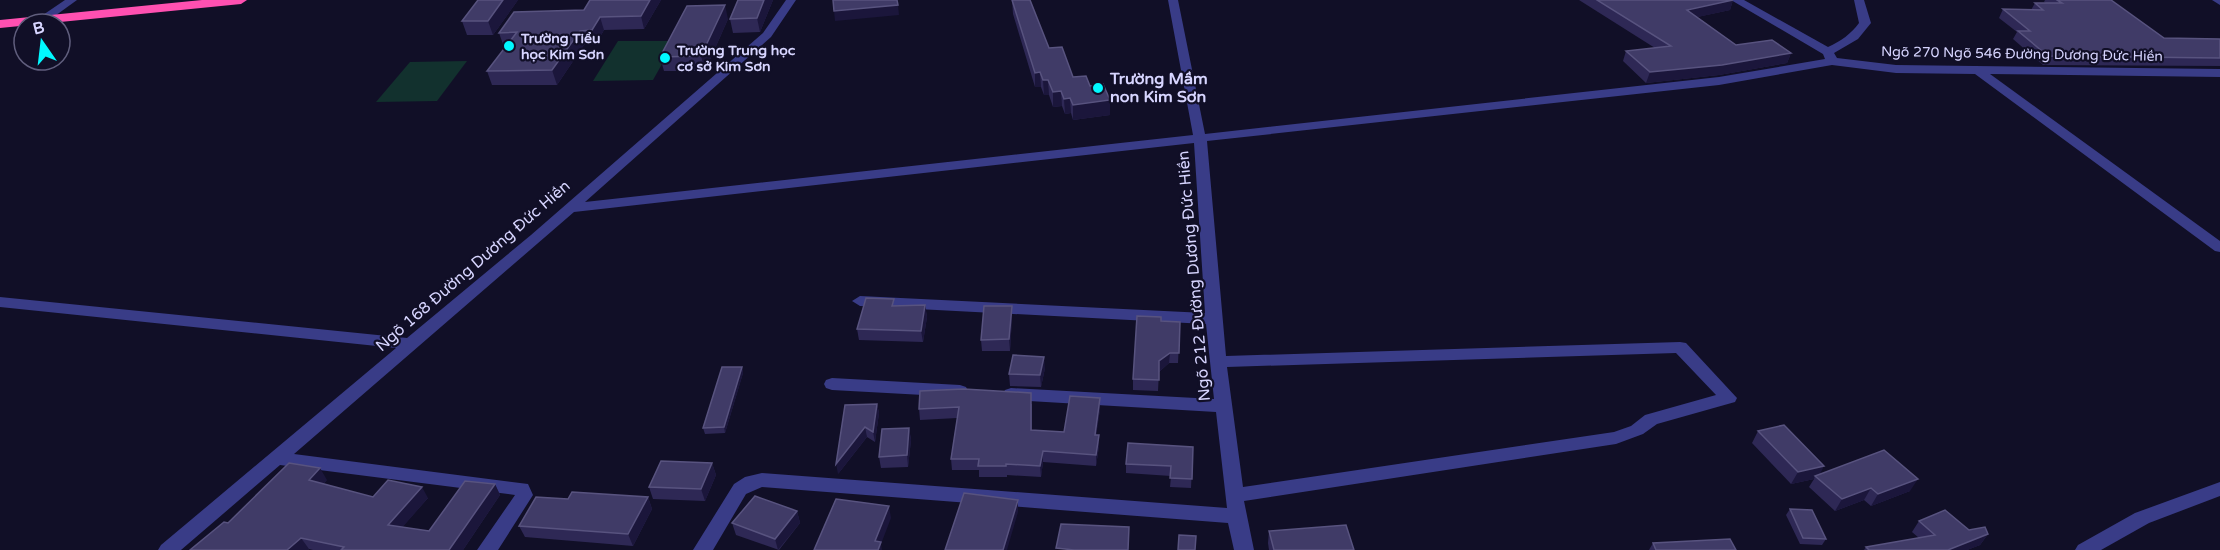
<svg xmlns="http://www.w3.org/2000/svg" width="2220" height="550" viewBox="0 0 2220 550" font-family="'Varela Round',sans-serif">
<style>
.green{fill:#12312e}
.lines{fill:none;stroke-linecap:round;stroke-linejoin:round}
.street{fill:#393c87;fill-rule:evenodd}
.highway{fill:#ff50b1;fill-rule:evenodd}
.wall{fill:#2e2855}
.shaded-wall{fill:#1b163b}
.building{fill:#403b67;stroke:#58537f;stroke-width:1.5}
.poi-dot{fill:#01f8ff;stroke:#110f27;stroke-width:2}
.labels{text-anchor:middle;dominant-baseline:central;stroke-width:4.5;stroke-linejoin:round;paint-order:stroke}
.far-poi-label{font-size:14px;font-weight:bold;fill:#d7d5ff;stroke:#110f27;text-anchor:start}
.far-street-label{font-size:14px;fill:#d7d5ff;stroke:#110f27}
.poi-label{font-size:16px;font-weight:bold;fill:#d7d5ff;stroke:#110f27;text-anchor:start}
.street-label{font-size:16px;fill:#d7d5ff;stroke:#110f27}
</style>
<rect width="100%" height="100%" fill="#110f27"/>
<g class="green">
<path d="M618,41h57l-22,39 -60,1z"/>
<path d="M467,61l-30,40 -61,1 34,-40z"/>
</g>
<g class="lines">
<g class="street">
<path d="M65,0h12l-29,21h-8v-4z"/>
<path d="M786,0h10l-25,37 -186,165 608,-67 -25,-135h10l27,134 514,-57 106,-18 -2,-5 -92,-54h13l84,47c13,-6 23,-13 31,-24l-5,-23h10l7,23 -13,16 -24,14 3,5 59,7 324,4v8l-230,-3 230,167v11l-5,-1 -240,-177 -79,-1 -64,-8 -113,20 -512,56 19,215 454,-14 6,1 51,55 -2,4 -78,22 -14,10 -27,10 -372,57 10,49h-20l-6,-27 -466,-36 -16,7 -33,56h-20l41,-66 11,-7 17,-4 465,35 -11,-96 -205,-12 -6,-2 -2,-4 2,-4 6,-2 203,11 -8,-75 -346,-18 -8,-5 8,-5 345,17 -11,-170 -620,69 -280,242 234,30 5,11 -35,55h-21l38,-55 -235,-30 -99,85h-23l3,-5 235,-197 -396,-41v-10l407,41 124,-103 232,-202zM1676,353l40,42 -71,20 -14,11 -17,6 -371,55 -16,-120z"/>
<path d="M2212,0h8v5z"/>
<path d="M832,378l128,7 6,2 2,4 -2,4 -6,2 -128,-7 -6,-2 -2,-4 2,-4z"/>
<path d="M2220,482v14l-71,27 -48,27h-26l3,-5 57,-32z"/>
</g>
<path class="highway" d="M202,0h45l-6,4 -241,24v-8z"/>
</g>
<g class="wall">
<path d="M518,0l-25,35h-26l-5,-14z"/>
<path d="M661,0l-17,29 -40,1 -8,14 -12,1 -27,40h-65l-5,-14 19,-24h-2l-5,-14 85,-23z"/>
<path d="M738,0h35l-13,32 -27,1 -3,-14z"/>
<path d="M1012,0l37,48 24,29 17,9 20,29 -37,5 -2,-7 -6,1 -3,-8 -9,1 -4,-12h-5l-3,-8h-6l-22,-73z"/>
<path d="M1579,0h154l-3,10 -33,7 39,28 55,8 -4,10 -68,12 -73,8 -23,-22 3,-10 29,-3z"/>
<path d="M2045,0h66l53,38 56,1v27l-177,-1 -30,-26 4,-7 -18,-14 4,-9 28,1 4,-7h11l-2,-1z"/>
<path d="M728,19l-23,52h-41l-4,-14z"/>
<path d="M925,305l2,12 -4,25 -64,-2 -2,-11 38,-23z"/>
<path d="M1012,306v11l-2,34h-28l-1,-11z"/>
<path d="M1161,321l19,1 -2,41h-9l-10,9 -1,19 -25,-1v-11z"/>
<path d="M742,367l1,6 -18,60 -20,1 -2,-6z"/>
<path d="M1045,368l-4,19 -31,-1 -1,-12z"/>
<path d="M877,404l2,9 -4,29 -8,-5 -29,37z"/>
<path d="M1032,404v26l32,2 36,-23 -4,26 3,11 -3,20 -53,-4 -2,15 -34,-2v2h-28v-7h-27l-1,-11 6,-41 -37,2 -1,-11z"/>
<path d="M909,428l2,12 -3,27 -27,1 -2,-11z"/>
<path d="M1758,431l62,43 90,17 -39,15 -7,-6 -29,11 -26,-24 5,-8 -23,5 -39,-41z"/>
<path d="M1193,447l-2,41 -21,-1 1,-11 -45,-3v-9z"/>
<path d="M712,463l4,12 -11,26 -52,-2 -4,-12z"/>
<path d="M327,480l-4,4 50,13 55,1 -26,29 27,4 66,-47 5,11 -37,55h-150l-4,-1 -1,1h-118l38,-27z"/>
<path d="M648,497l4,12 -19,37 -108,-9 -6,-11 49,-27z"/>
<path d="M1790,509l36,30 -4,6 -22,-1 -14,-29z"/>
<path d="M797,511l3,12 -21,27 -43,-15 -4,-12z"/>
<path d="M1919,521l50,9 19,4 -8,11 -13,5h-103l2,-3 53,-9 -7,-6z"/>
<path d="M1269,531l85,19h-85l-1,-7z"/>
<path d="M1653,543l83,7h-87z"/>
</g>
<g class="shaded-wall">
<path d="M503,0h15l-25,35 -5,-14z"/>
<path d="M650,0h11l-17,29 -3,-13z"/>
<path d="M764,0h9l-13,32 -3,-14z"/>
<path d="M1733,0l-3,10 -46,10 3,-10z"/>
<path d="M725,5l3,14 -23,52 -4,-15z"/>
<path d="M898,5l1,10 -64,6 -1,-10z"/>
<path d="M600,17l4,13 -8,14 -4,-14z"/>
<path d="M580,31l4,14 -27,40 -5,-15z"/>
<path d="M1791,53l-4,10 -68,12 -73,8 4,-11z"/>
<path d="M1040,72l1,15h-6v-14z"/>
<path d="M1043,80h5l1,15h-5z"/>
<path d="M1061,91l1,15 -9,1v-15z"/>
<path d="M1070,98l1,15 -6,1 -1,-15z"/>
<path d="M1110,100v15l-37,5v-15z"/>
<path d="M925,305l2,12 -4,25 -2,-11z"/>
<path d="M1012,306v11l-2,34 -1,-12z"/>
<path d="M1170,353l-1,10 -10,9v-11z"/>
<path d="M1044,357l1,11 -4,19 -1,-12z"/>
<path d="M742,367l1,6 -18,60 -1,-6z"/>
<path d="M1100,398v11l-5,36v-10z"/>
<path d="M877,404l2,9 -4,29 -2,-10z"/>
<path d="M865,427l2,10 -29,37 -2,-10z"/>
<path d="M909,428l2,12 -3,27 -1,-12z"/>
<path d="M1099,435v11l-3,20v-11z"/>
<path d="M1043,451v11l-2,15 -1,-11z"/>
<path d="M712,463l4,12 -11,26 -4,-12z"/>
<path d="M1824,466l-6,12 -3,-2 -1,3 -23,5 7,-12z"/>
<path d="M320,468l7,12 -11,12 -7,-12z"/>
<path d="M1918,479l-8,12 -39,15 7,-12z"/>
<path d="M495,484l5,11 -37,55h-14z"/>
<path d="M422,487l6,11 -34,39 -6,-12z"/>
<path d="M1871,488l-7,12 -29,11 7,-12z"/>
<path d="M648,497l4,12 -19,37 -5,-12z"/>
<path d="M1018,500v12l-11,38h-4z"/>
<path d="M889,506l2,12 -10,26 1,6h-5l-2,-9z"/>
<path d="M797,511l3,12 -22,27 -3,-11z"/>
<path d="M1988,534l-8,11 -13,5h-19z"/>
<path d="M301,538l8,11 -1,1h-21z"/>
</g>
<g class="building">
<path d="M478,0h25l-15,21h-26z"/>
<path d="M590,0h60l-9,16 -41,1 -8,13 -12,1 -28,39 -65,1 30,-39 -18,1 15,-21 70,-2z"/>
<path d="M738,0h26l-7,18 -27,1z"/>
<path d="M833,0h64l1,5 -64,6z"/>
<path d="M1012,0h18l19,48 13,-1 11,30 13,-1 4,10 13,-2 7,16 -37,5 -3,-7 -6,1 -3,-8 -8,1 -5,-12h-5l-3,-8 -5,1z"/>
<path d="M1597,0h136l-46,10 49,35 36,-5 19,13 -69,12 -72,7 -24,-21 45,-5z"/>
<path d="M2057,0h54l53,38 56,1v19l-172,-2 -30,-25h12l-27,-22 40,1 -8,-7h27z"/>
<path d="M725,5l-24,51 -41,1 27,-51z"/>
<path d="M866,298l28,1 -2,7 33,-1 -4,26 -64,-2z"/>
<path d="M984,306h28l-3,33 -28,1z"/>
<path d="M1137,316l24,1v4l19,1 -1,31h-9l-11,8v19l-26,-1z"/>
<path d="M1013,355l31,2 -4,18 -31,-1z"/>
<path d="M722,367h20l-18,60 -21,1z"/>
<path d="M964,389l67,4v37l33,2 6,-36 30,2 -5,37h4l-3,20 -53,-4 -3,15 -34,-2v2h-28l1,-7h-28l8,-52 -40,2 1,-18z"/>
<path d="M877,404l-4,28 -8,-5 -29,37 9,-59z"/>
<path d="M1784,425l40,41 -26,6 -40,-41z"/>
<path d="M909,428l-2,27 -28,2 3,-28z"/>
<path d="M1128,443l65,4 -1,32 -22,-1 1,-12 -45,-2z"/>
<path d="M1884,450l34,29 -40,15 -7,-6 -29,11 -27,-23z"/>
<path d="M661,461l51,2 -11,26 -52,-2z"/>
<path d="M289,463l31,5 -11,12 64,17 15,-17 34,7 -34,38 41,6 36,-50 30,3 -46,66h-108l3,-3 -43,-9 -14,12h-97l34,-28 4,1z"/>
<path d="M572,492l76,5 -20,37 -109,-8 17,-29 32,2z"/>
<path d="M964,493l54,7 -15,50h-58z"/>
<path d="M755,496l42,15 -22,28 -43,-16z"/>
<path d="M836,499l53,7 -14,35 6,1 -3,8h-64z"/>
<path d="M1790,509l22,1 14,29 -23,-1z"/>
<path d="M1945,510l24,20 16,-3 3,7 -40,16h-79l-3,-3 69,-12 -16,-14z"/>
<path d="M1061,524l68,3 -1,23h-54l-18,-2z"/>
<path d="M1346,525l8,25h-80l-5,-19z"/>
<path d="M1179,535l17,1 -1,14h-17z"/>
<path d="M1730,539l6,11h-80l-3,-7z"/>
</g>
<g class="poi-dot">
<circle cx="509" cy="46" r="6"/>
<circle cx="665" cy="58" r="6"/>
<circle cx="1098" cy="88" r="6"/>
</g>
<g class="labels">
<g class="far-poi-label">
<text x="521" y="38">Trường Tiểu<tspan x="521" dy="16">học Kim Sơn</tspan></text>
<text x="677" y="50">Trường Trung học<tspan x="677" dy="16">cơ sở Kim Sơn</tspan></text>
</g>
<g class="far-street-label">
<text transform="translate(2022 54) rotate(1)">Ngõ 270 Ngõ 546 Đường Dương Đức Hiền</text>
</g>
<g class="poi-label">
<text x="1110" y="79">Trường Mầm<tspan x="1110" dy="18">non Kim Sơn</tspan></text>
</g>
<g class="street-label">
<text transform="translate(473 266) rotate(-41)">Ngõ 168 Đường Dương Đức Hiền</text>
<text transform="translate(1194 276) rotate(-95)">Ngõ 212 Đường Dương Đức Hiền</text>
</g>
</g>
<g transform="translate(42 42) rotate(346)"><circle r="28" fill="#110f27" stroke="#605e7d" stroke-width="1.5"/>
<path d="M0-4.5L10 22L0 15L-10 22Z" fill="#01f8ff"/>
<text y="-9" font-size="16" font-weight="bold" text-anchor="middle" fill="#d7d5ff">B</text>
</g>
</svg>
